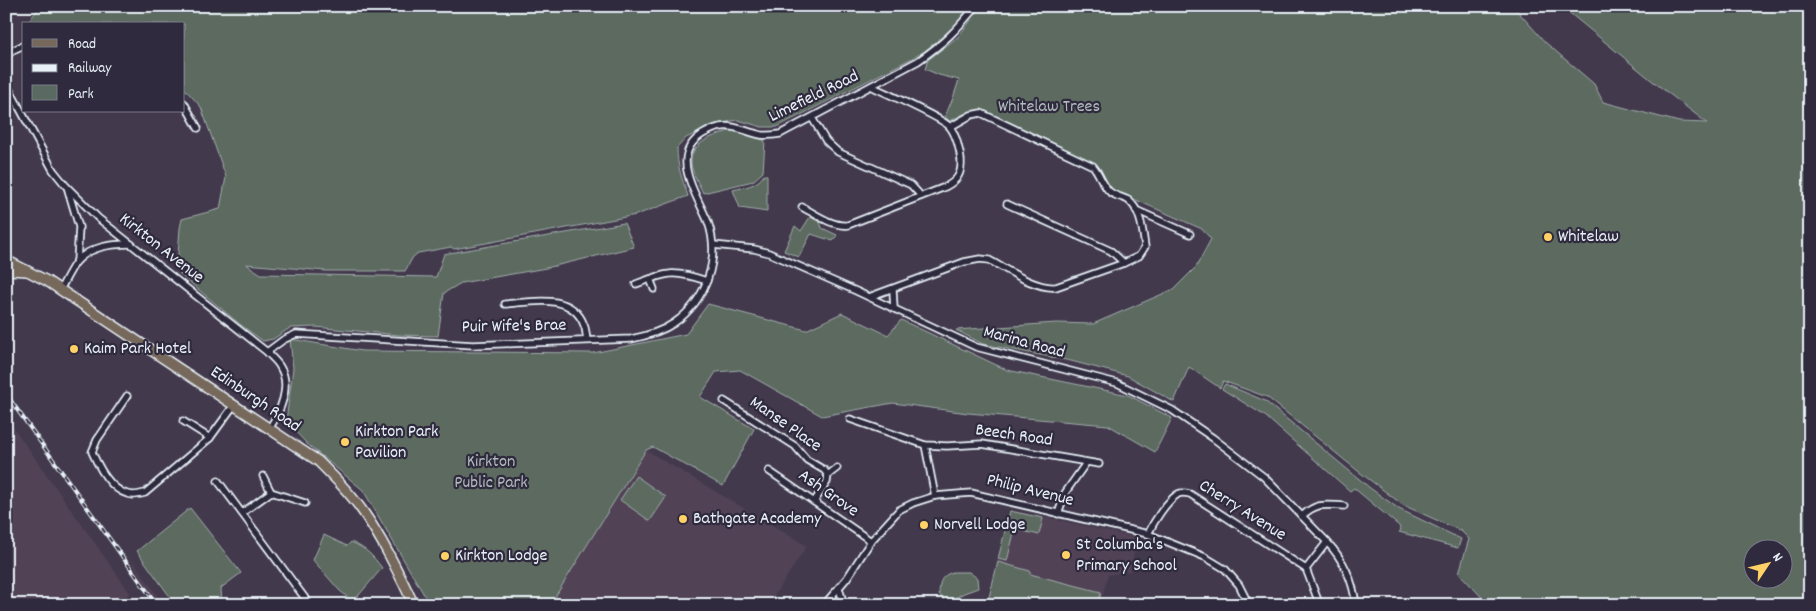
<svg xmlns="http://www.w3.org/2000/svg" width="1816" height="611" viewBox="0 0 1816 611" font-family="Dekko,sans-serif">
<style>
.built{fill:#514356}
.green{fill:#5b6a61;stroke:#a2aeac;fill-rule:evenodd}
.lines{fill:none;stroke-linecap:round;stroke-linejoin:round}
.minor-casing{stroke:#e8f1f8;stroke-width:9}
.primary-casing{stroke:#e8f1f8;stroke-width:12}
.minor{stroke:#2f2a3d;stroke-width:5.5}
.primary{stroke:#76695c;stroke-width:9}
.rail-casing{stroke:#e8f1f8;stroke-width:4}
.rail{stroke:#2f2a3d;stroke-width:2;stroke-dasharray:5.5;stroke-linecap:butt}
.poi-dot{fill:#ffd166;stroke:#2f2a3d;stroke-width:2}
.labels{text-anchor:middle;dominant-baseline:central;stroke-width:4.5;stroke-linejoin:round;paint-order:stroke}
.street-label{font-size:18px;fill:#e8f1f8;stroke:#2f2a3d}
.park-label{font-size:18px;fill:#b0bbbc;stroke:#2f2a3d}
.poi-label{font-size:18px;fill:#e8f1f8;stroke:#2f2a3d;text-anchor:start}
</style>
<rect width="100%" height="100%" fill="#43394c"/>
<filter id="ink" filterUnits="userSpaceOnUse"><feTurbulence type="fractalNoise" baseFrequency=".02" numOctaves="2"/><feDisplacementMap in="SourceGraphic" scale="10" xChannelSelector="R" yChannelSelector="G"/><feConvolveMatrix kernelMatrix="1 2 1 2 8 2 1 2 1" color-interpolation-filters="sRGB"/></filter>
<g filter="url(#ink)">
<g class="built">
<path d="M6,417l124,176 -13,12h-111z"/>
<path d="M646,450l161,96 -39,59h-218z"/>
<path d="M1010,510l57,12 71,16 -8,33 -22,4 -8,30h-114z"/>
<path d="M128,554l36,51h-8z"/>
</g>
<g class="green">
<path d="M40,6h930l-19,24 -27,22 -147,75h-15l-24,-7 -22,4 -30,14 -9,10c0,18 5,31 11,48l-52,19 -182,34 -3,-2 -33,6 -5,4 -8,14h-79l-80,-7 15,10 175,3 8,-23 180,-31 10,24 -88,21 -85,15 -17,10 -6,43 -39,-1 -84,-8 -25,1 -17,11 -10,2 -22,-16 -60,-50 -4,-7 3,-40 2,-9 38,-10 6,-32 -25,-70 -17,-19v-64h-157z"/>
<path d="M982,6h531l32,36 49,42 9,18 76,20 28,1 -57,-44 -84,-69 -1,-4h245v599h-321l-30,-32 10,-34 -8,-8 -58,-26 -45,-34 -91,-74 -44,-16 -3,7 -31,-21 -15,35 -46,-26 -57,-15 -88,-17 -27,-14 100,-7 37,1 81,-35 22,-22 15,-28 -9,-10 -91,-40 -11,-21 -10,-7 -109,-51 -17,4 -15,7 -4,-5 8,-18 6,-18 -20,-5 -14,-6 3,-9 30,-23zM1754,548h30v30h-30z"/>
<path d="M734,130l14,3 17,8 -2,31 -10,9 -50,12c-4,-9 -11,-20 -12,-30 -1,-22 27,-29 43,-33z"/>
<path d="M764,175h3v37l-27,-4 -7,-18c12,-3 24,-4 31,-15z"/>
<path d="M810,217l10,5 2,6 15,7 -4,6 -22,-7 -12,23 -15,-6 11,-25 6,5z"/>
<path d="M708,304l98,26 36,-17 46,22 13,-15 106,50 121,25 44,23 -17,34 -47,-27 -140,-12 -75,-10 -71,13 -82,-46 -24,2 -16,25 54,32 -31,57 -70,-39 -7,3 -96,155h-120l-67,-115 -57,-47 -20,-22 7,-53 -3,-29 72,12 231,2 93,-19z"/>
<path d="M1225,384l40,17 105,87 29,21 62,30 -3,9 -59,-16 2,-2 -2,-4 -45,-38 -4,3 -85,-75 -43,-27z"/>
<path d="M636,476l30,21 -16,24 -30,-21z"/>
<path d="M190,508l51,65 -20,15 1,17h-46l-39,-54z"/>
<path d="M1010,511l33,7 -4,17 -24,-6 -8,32 -9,-2z"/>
<path d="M324,535l23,11 4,-4c16,7 21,13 31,26l-29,34 -14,-12 -26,-30z"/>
<path d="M998,562l32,9v3l71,18 -3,13h-111z"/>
<path d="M953,572h16l8,6 1,10 -14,5 -18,10 -7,-9c1,-12 1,-18 14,-22z"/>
</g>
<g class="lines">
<g class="minor-casing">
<g id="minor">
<path d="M6,56l7,-6 11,-5"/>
<path d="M6,83l47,87 13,16 32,32 169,134c4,5 10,9 13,15 12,19 0,45 -11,62"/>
<path d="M184,103l14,25"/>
<path d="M812,118l14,23 12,11 73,33 10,11"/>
<path d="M68,190l11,37 -2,34"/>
<path d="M1007,204l104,47 13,12"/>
<path d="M802,207c13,7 31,20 46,18l97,-38c12,-6 17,-13 16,-27 -1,-10 -5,-25 -11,-33 -7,-9 -65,-34 -79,-41"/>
<path d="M1136,210l54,24"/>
<path d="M713,245l41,4 15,4 87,38 120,56 141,36 55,27 41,28 51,39 63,65c17,18 26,38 29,63"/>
<path d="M650,279l4,10"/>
<path d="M636,284c33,-12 37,-14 71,-3"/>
<path d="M60,290c5,-9 10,-20 16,-28 14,-16 36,-18 55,-18"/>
<path d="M893,290l1,19"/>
<path d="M869,297l95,-35 16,-3 9,1c19,10 46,29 67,27l68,-24 15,-7 6,-9c-2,-14 -4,-38 -17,-47 -6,-3 -13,-4 -18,-8 -8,-7 -10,-18 -17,-26l-112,-53 -10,2 -21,12"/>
<path d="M505,304c27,-2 67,-12 79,21 2,4 2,10 3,15"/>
<path d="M267,352l16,-12 13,-6 177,11 158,-6c15,-3 30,-7 43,-16 32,-22 47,-64 34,-101 -7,-17 -22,-42 -22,-60 0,-13 7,-22 17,-28 25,-15 35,-4 58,1 7,1 13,0 19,-1l138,-73c26,-18 38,-30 58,-55"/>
<path d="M127,396l-30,44 -5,12c7,16 20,42 41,43 4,0 8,-1 12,-2l65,-55 24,-33"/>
<path d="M724,401l71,45 12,14 17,10 4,5 -1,7 -13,20"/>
<path d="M850,419l75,26 22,1 35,-2 117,20"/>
<path d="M183,421l27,17"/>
<path d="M925,445l10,51"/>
<path d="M769,471l102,70"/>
<path d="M828,475l9,-7"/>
<path d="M263,476l8,16"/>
<path d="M218,481l92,124"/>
<path d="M242,513l29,-21 34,11"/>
<path d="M1058,514l7,-21 21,-30"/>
<path d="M1302,516c15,-14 23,-11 42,-10"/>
<path d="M1148,534c6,-13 18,-32 30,-40 4,-2 8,-1 12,0l116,75 13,34 -1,2"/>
<path d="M1306,569l21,-27"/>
<path d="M839,588l5,17"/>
<path d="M824,605l23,-27 24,-37 28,-31 14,-7 22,-7 36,-3 177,41 57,23 20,12 14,16 10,20"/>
<path d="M1145,605h1"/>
</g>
</g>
<g class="primary-casing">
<g id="primary">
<path d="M6,260l41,21 271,180c17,17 33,33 46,52 20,29 35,61 50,92"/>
<path d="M7,270l20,1"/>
</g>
</g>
<use href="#minor" class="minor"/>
<use href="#primary" class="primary"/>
<g class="rail-casing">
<path id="rail" d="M6,394l151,211"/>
</g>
<use href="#rail" class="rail"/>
</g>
</g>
<g class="poi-dot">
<circle cx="1548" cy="237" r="5"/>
<circle cx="74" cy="349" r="5"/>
<circle cx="345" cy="442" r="5"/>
<circle cx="683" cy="519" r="5"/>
<circle cx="924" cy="525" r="5"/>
<circle cx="1066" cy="555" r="5"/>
<circle cx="445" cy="556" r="5"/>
</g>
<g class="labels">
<g class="street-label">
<text transform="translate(814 97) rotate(-26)">Limefield Road</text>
<text transform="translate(161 249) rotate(38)">Kirkton Avenue</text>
<text transform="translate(514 327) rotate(-1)">Puir Wife's Brae</text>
<text transform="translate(1024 343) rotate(15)">Marina Road</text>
<text transform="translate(255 400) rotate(34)">Edinburgh Road</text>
<text transform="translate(785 425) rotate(35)">Manse Place</text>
<text transform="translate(1014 436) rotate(8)">Beech Road</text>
<text transform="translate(1030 491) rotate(14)">Philip Avenue</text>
<text transform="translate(828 494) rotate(35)">Ash Grove</text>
<text transform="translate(1242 511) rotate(32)">Cherry Avenue</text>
</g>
<g class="park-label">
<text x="1049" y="107">Whitelaw Trees</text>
<text x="491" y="462">Kirkton<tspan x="491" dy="21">Public Park</tspan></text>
</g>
<g class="poi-label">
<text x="1558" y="237">Whitelaw</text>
<text x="84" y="349">Kaim Park Hotel</text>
<text x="355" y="432">Kirkton Park<tspan x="355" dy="21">Pavilion</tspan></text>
<text x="693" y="519">Bathgate Academy</text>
<text x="934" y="525">Norvell Lodge</text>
<text x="1076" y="545">St Columba's<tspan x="1076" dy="21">Primary School</tspan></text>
<text x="455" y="556">Kirkton Lodge</text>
</g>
</g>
<rect width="1816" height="611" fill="none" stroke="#2f2a3d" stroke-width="25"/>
<rect x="12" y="12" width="1791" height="586" fill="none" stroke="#e8f1f8" stroke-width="2" filter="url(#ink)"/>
<rect x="22" y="22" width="162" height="90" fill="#2f2a3d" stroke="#797a88"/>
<rect x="32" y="39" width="25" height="8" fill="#76695c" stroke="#797a88"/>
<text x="68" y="48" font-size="15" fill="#e8f1f8">Road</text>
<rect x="32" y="64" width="25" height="8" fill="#e8f1f8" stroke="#797a88"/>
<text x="68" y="72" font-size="15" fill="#e8f1f8">Railway</text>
<rect x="32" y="85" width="25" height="15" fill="#5b6a61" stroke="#797a88"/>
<text x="68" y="98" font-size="15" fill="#e8f1f8">Park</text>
<g transform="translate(1768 564) rotate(55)"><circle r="24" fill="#2f2a3d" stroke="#797a88"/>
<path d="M0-4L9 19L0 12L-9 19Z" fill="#ffd166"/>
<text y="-8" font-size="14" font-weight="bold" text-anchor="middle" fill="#e8f1f8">N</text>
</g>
</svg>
